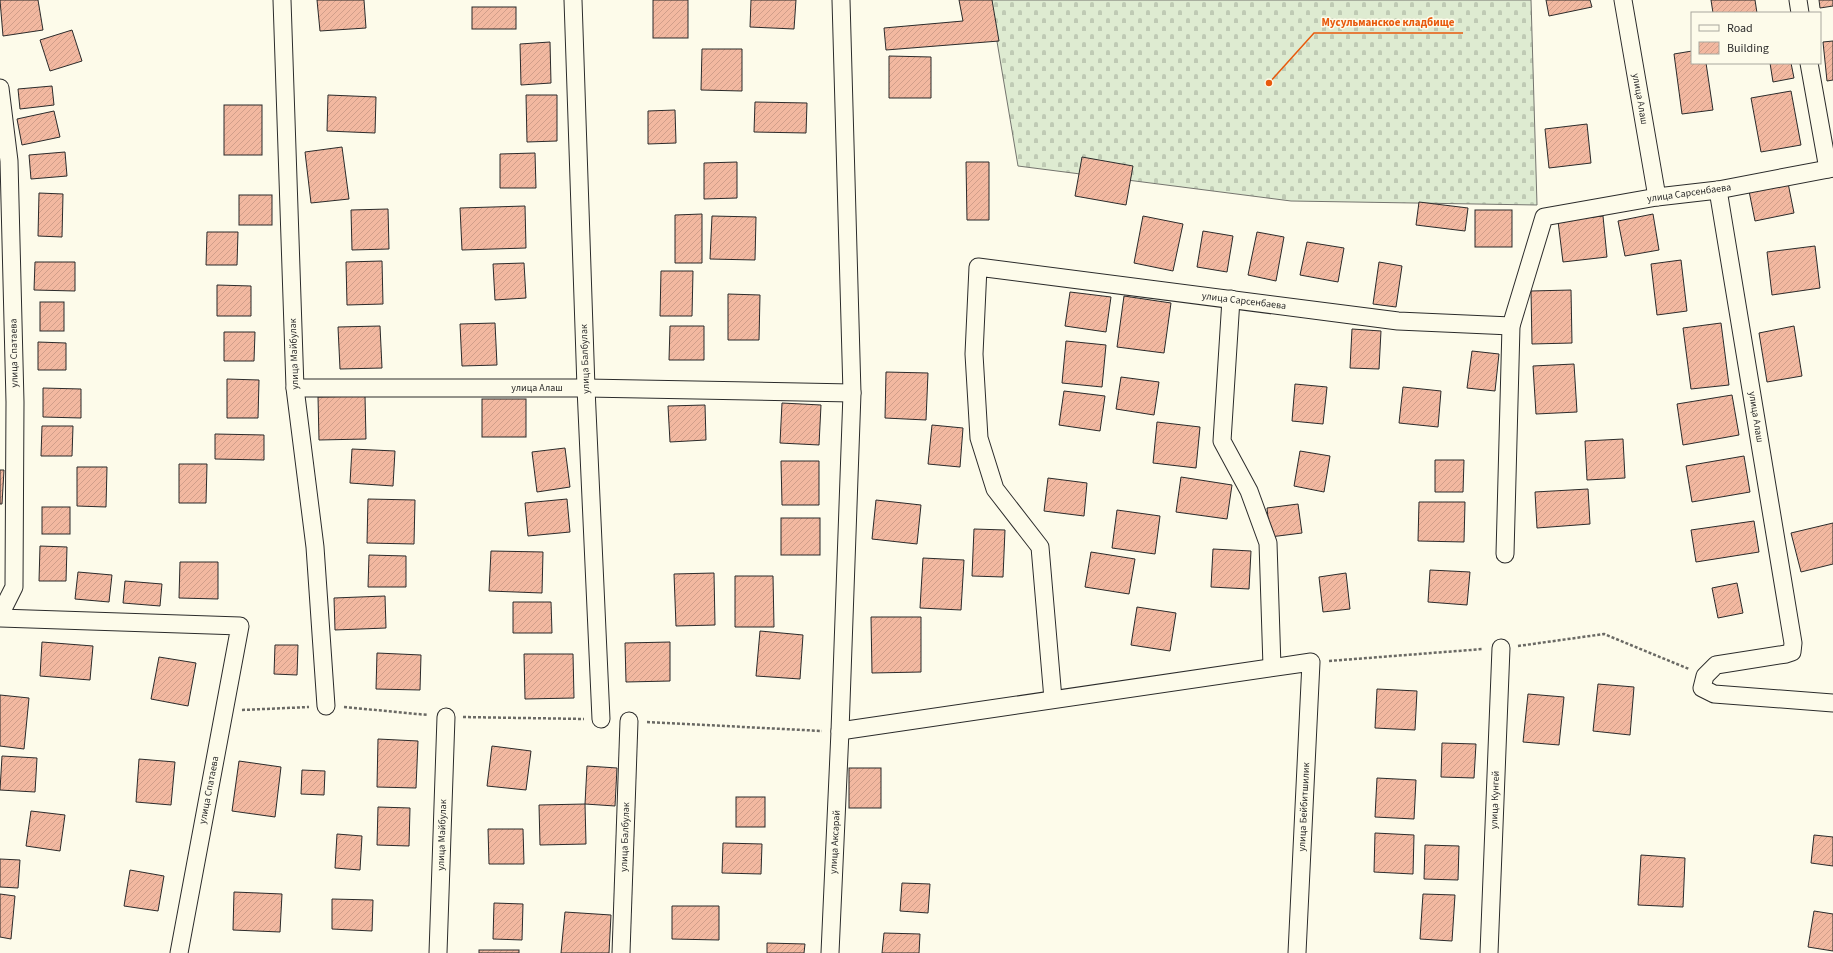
<svg xmlns="http://www.w3.org/2000/svg" width="1833" height="953" viewBox="0 0 1833 953" font-family="'Source Sans 3',sans-serif">
<style>
.cemetery{fill:url(#cemetery-stones);stroke:#74746e}
.building{fill:url(#building-hatch);stroke:#2b2b2b}
.lines{fill:none;stroke-linecap:round;stroke-linejoin:round}
.street-casing{stroke:#2b2b2b;stroke-width:19}
.path{stroke:#6a6964;stroke-width:2.5;stroke-dasharray:3 2;stroke-linecap:butt}
.street{stroke:#fdfbea;stroke-width:17}
.labels{text-anchor:middle;dominant-baseline:central;stroke-width:3;stroke-linejoin:round;paint-order:stroke}
.street-label{font-size:10px;fill:#2b2b2b;stroke:#fdfbea}
.leader{fill:none;stroke:#e8590c;stroke-width:1.5}
.callout-dot{fill:#e8590c;stroke:#fdfbea;stroke-width:1.5}
.callout-label{font-size:11px;text-anchor:middle;font-weight:bold;fill:#e8590c;stroke:#fdfbea;stroke-width:3;stroke-linejoin:round;paint-order:stroke}
</style>
<defs>
<pattern id="cemetery-stones" width="16" height="16" patternUnits="userSpaceOnUse"><rect width="16" height="16" fill="#deebd1"/><path d="M2 7V4a2 2 0 0 1 4 0v3zM10 15v-3a2 2 0 0 1 4 0v3z" fill="#bfcab4"/></pattern>
<pattern id="building-hatch" width="6" height="6" patternUnits="userSpaceOnUse"><rect width="6" height="6" fill="#f2b8a0"/><path d="M-1 1l2-2M0 6l6-6M5 7l2-2" fill="none" stroke="#d09e8a"/></pattern>
</defs>
<rect width="100%" height="100%" fill="#fdfbea"/>
<path class="cemetery" d="M990,0h541l6,205 -246,-4 -273,-35z"/>
<g class="building">
<path d="M0,0h38l5,30 -40,6z"/>
<path d="M317,0h47l2,28 -46,3z"/>
<rect x="653" y="0" width="35" height="38"/>
<path d="M751,0h45l-2,29 -44,-2z"/>
<path d="M959,0h33l7,41 -113,9 -2,-22 79,-7z"/>
<path d="M1546,0h44l2,7 -43,9z"/>
<path d="M1711,0h44l2,13h-44z"/>
<path d="M1819,0h14v6l-13,2z"/>
<rect x="472" y="7" width="44" height="22"/>
<path d="M72,30l10,31 -32,10 -10,-31z"/>
<path d="M1833,41v39l-6,1 -4,-39z"/>
<path d="M550,42l1,41 -30,2 -1,-41z"/>
<path d="M702,49h40v42l-41,-1z"/>
<path d="M1692,51v12h14l7,47 -31,4 -8,-60z"/>
<path d="M889,56l42,1v41h-42z"/>
<path d="M1770,63h21l3,15 -21,4z"/>
<path d="M52,86l2,19 -34,4 -2,-20z"/>
<path d="M1791,91l10,54 -40,7 -10,-54z"/>
<path d="M328,95l48,2 -1,36 -48,-2z"/>
<path d="M526,95h31v46l-30,1z"/>
<path d="M755,102l52,1 -1,30 -52,-1z"/>
<rect x="224" y="105" width="38" height="50"/>
<path d="M675,110l1,33 -28,1v-33z"/>
<path d="M54,111l6,26 -38,8 -5,-26z"/>
<path d="M1587,124l4,39 -42,5 -4,-39z"/>
<path d="M342,147l7,52 -38,4 -6,-51z"/>
<path d="M65,152l2,24 -36,3 -2,-24z"/>
<path d="M535,153l1,35h-36v-34z"/>
<path d="M1082,157l51,9 -7,39 -51,-9z"/>
<path d="M737,162v36l-33,1v-36z"/>
<path d="M966,162h23v58h-22z"/>
<path d="M1788,183l6,30 -39,8 -6,-30z"/>
<path d="M39,193l24,1 -1,43 -24,-1z"/>
<rect x="239" y="195" width="33" height="30"/>
<path d="M1419,202l49,6 -3,23 -49,-6z"/>
<path d="M525,206l1,42 -64,2 -2,-42z"/>
<path d="M388,209l1,40 -37,1 -1,-40z"/>
<rect x="1475" y="210" width="37" height="37"/>
<path d="M702,214v49h-27v-48z"/>
<path d="M1653,214l6,36 -34,6 -7,-35z"/>
<path d="M712,216l44,1 -1,43 -45,-1z"/>
<path d="M1143,216l40,8 -10,47 -39,-8z"/>
<path d="M1603,216l4,41 -44,5 -5,-41z"/>
<path d="M1203,231l30,5 -6,36 -30,-5z"/>
<path d="M207,232h31l-1,33h-31z"/>
<path d="M1257,232l27,5 -8,44 -28,-6z"/>
<path d="M1307,242l37,6 -6,34 -38,-7z"/>
<path d="M1815,246l5,42 -48,7 -5,-43z"/>
<path d="M1681,260l6,51 -30,4 -6,-51z"/>
<path d="M382,261l1,43 -36,1 -1,-43z"/>
<path d="M35,262h40v29l-41,-1z"/>
<path d="M1379,262l23,4 -6,41 -23,-3z"/>
<path d="M524,263l2,35 -31,2 -2,-36z"/>
<path d="M661,271h32l-1,45h-32z"/>
<path d="M217,285l34,1v30h-34z"/>
<path d="M1571,290l1,53 -40,1 -1,-53z"/>
<path d="M1070,292l41,5 -5,35 -41,-6z"/>
<path d="M728,294l32,1 -1,45h-31z"/>
<path d="M1124,296l47,7 -7,50 -47,-6z"/>
<rect x="40" y="302" width="24" height="29"/>
<path d="M495,323l2,42 -35,1 -2,-42z"/>
<path d="M1721,323l8,62 -38,4 -8,-61z"/>
<path d="M380,326l2,42 -42,1 -2,-42z"/>
<path d="M670,326h34v34h-35z"/>
<path d="M1794,326l8,50 -35,6 -8,-49z"/>
<path d="M1352,329l29,2 -2,38 -29,-1z"/>
<path d="M224,332h31l-1,29h-30z"/>
<path d="M1066,341l40,4 -4,42 -40,-4z"/>
<path d="M38,342l28,1v27h-28z"/>
<path d="M1472,351l27,3 -4,37 -28,-3z"/>
<path d="M1574,364l3,48 -41,2 -3,-48z"/>
<path d="M886,372l42,1 -2,47 -41,-2z"/>
<path d="M1121,377l38,5 -5,33 -38,-6z"/>
<path d="M227,379l32,1 -1,38h-31z"/>
<path d="M1295,384l32,3 -4,37 -31,-3z"/>
<path d="M1403,387l38,4 -3,36 -39,-4z"/>
<path d="M43,388l38,1v29l-38,-1z"/>
<path d="M1064,391l41,5 -5,35 -41,-6z"/>
<path d="M1732,395l7,40 -56,10 -6,-41z"/>
<path d="M365,396l1,43 -47,1 -1,-43z"/>
<rect x="482" y="399" width="44" height="38"/>
<path d="M782,403l39,2 -2,40 -39,-2z"/>
<path d="M705,405l1,35 -36,2 -2,-36z"/>
<path d="M1157,422l43,5 -4,41 -43,-5z"/>
<path d="M932,425l31,3 -3,39 -32,-3z"/>
<path d="M42,426h31l-1,30h-31z"/>
<path d="M215,434l49,1v25l-49,-1z"/>
<path d="M1623,439l2,39 -38,2 -2,-39z"/>
<path d="M565,448l5,39 -33,5 -5,-40z"/>
<path d="M352,449l43,2 -2,35 -43,-3z"/>
<path d="M1300,451l30,5 -6,36 -30,-6z"/>
<path d="M1744,456l6,36 -58,10 -6,-36z"/>
<path d="M1435,460h29l-1,32h-28z"/>
<path d="M781,461h38v44h-37z"/>
<path d="M179,464h28l-1,39h-27z"/>
<path d="M77,467h30l-1,40 -29,-1z"/>
<path d="M0,470h4l-2,34h-2z"/>
<path d="M1181,477l51,8 -5,34 -51,-7z"/>
<path d="M1048,478l39,5 -3,33 -40,-5z"/>
<path d="M1588,489l2,35 -53,4 -2,-36z"/>
<path d="M368,499l47,1 -1,44 -47,-1z"/>
<path d="M567,499l3,33 -42,4 -3,-33z"/>
<path d="M876,500l45,5 -4,39 -45,-5z"/>
<path d="M1419,502h46l-1,40 -46,-1z"/>
<path d="M1298,504l4,29 -32,4 -3,-29z"/>
<rect x="42" y="507" width="28" height="27"/>
<path d="M1117,510l43,6 -5,38 -43,-6z"/>
<rect x="781" y="518" width="39" height="37"/>
<path d="M1754,521l5,31 -63,10 -5,-32z"/>
<path d="M1833,523v41l-32,8 -10,-39z"/>
<path d="M974,529l31,1 -2,47 -31,-1z"/>
<path d="M40,546l27,1 -1,34h-27z"/>
<path d="M1213,549l38,2 -2,38 -38,-2z"/>
<path d="M491,551l52,1 -1,41 -53,-2z"/>
<path d="M1091,552l44,7 -6,35 -44,-7z"/>
<path d="M369,555l37,1v31h-38z"/>
<path d="M923,558l41,2 -3,50 -41,-2z"/>
<path d="M180,562h38v37l-39,-1z"/>
<path d="M1430,570l40,2 -3,33 -39,-3z"/>
<path d="M78,572l34,3 -3,27 -34,-3z"/>
<path d="M714,573l1,52 -39,1 -2,-52z"/>
<path d="M1346,573l4,36 -27,3 -4,-35z"/>
<path d="M735,576h38l1,51h-39z"/>
<path d="M125,581l37,3 -2,22 -37,-3z"/>
<path d="M1737,583l6,30 -25,5 -6,-30z"/>
<path d="M385,596l1,32 -51,2 -1,-32z"/>
<path d="M513,602h38l1,31h-39z"/>
<path d="M1137,607l39,6 -6,38 -39,-6z"/>
<path d="M871,617h50v55l-49,1z"/>
<path d="M760,631l43,4 -3,44 -44,-3z"/>
<path d="M42,642l51,4 -3,34 -50,-4z"/>
<path d="M670,642v39l-44,1 -1,-39z"/>
<path d="M275,645h23l-1,30 -23,-1z"/>
<path d="M377,653l44,2 -1,35 -44,-1z"/>
<path d="M524,654h49l1,44 -49,1z"/>
<path d="M159,657l37,6 -8,43 -37,-7z"/>
<path d="M1598,684l36,3 -4,48 -37,-4z"/>
<path d="M1377,689l40,2 -2,39 -40,-2z"/>
<path d="M1528,694l36,3 -5,48 -36,-3z"/>
<path d="M0,695l29,3 -5,51 -24,-3z"/>
<path d="M378,739l40,2 -2,47 -39,-1z"/>
<path d="M1442,743l34,1 -2,34 -33,-1z"/>
<path d="M492,746l39,5 -5,39 -39,-4z"/>
<path d="M2,756l35,2 -2,34 -35,-2z"/>
<path d="M139,759l36,3 -4,43 -35,-3z"/>
<path d="M239,761l42,6 -6,50 -43,-6z"/>
<path d="M587,766l30,2 -2,38 -30,-2z"/>
<rect x="849" y="768" width="32" height="40"/>
<path d="M302,770l23,1 -1,24 -23,-1z"/>
<path d="M1377,778l39,2 -2,39 -39,-2z"/>
<rect x="736" y="797" width="29" height="30"/>
<path d="M585,804l1,40 -46,1 -1,-40z"/>
<path d="M378,807l32,1 -1,38 -32,-1z"/>
<path d="M31,811l34,4 -5,36 -34,-5z"/>
<path d="M488,829h35l1,35h-35z"/>
<path d="M1375,833l39,2 -1,39 -39,-2z"/>
<path d="M337,834l25,2 -2,34 -25,-2z"/>
<path d="M1814,835l19,2v29l-22,-3z"/>
<path d="M723,843l39,1 -1,30 -39,-1z"/>
<path d="M1425,845l34,1 -1,34 -34,-1z"/>
<path d="M1641,855l44,3 -2,49 -45,-2z"/>
<path d="M0,859l20,1 -2,28 -18,-1z"/>
<path d="M130,870l34,6 -6,35 -34,-5z"/>
<path d="M902,883l28,1 -2,29 -28,-2z"/>
<path d="M234,892l48,2 -2,38 -47,-2z"/>
<path d="M0,894l15,2 -4,43 -11,-2z"/>
<path d="M1423,894l32,1 -3,46 -32,-2z"/>
<path d="M332,899l41,1 -1,31 -40,-2z"/>
<path d="M494,903l29,1 -1,36 -29,-1z"/>
<path d="M672,906h47v34l-47,-1z"/>
<path d="M1814,911l19,3v37l-25,-4z"/>
<path d="M565,912l46,3 -2,38h-48z"/>
<path d="M884,933l36,1 -1,19h-37z"/>
<path d="M767,943l38,1 -1,9h-37z"/>
<rect x="479" y="950" width="40" height="3"/>
</g>
<g class="lines">
<g class="street-casing">
<g id="street">
<path d="M282,0l13,388 20,159 11,159"/>
<path d="M573,0l13,388 15,331"/>
<path d="M1623,0l34,197"/>
<path d="M1798,0l2,13"/>
<path d="M1809,63l19,106"/>
<path d="M0,88l9,73 6,241 -1,185 -14,28"/>
<path d="M1718,190l75,453 -1,9 -6,2 -70,11 -11,11 -3,12 12,6 119,9"/>
<path d="M1231,299l-9,142 27,50 19,52 4,124"/>
<path d="M295,388h291l266,5"/>
<path d="M1505,554l6,-228 33,-109 113,-20 61,-7 115,-22"/>
<path d="M0,618l240,8 -61,327"/>
<path d="M1053,699l-13,-152 -45,-58 -16,-51 -5,-84 4,-87 420,54 113,5"/>
<path d="M840,731l471,-69 -14,291"/>
<path d="M438,953l8,-236"/>
<path d="M621,953l8,-232"/>
<path d="M830,953l10,-222 12,-338 -11,-393"/>
<path d="M1489,953l12,-305"/>
</g>
</g>
<g class="path">
<path d="M1518,646l86,-12 85,35"/>
<path d="M1329,661l154,-12"/>
<path d="M344,707l84,8"/>
<path d="M242,710l67,-3"/>
<path d="M463,717l121,2"/>
<path d="M647,722l175,9"/>
</g>
<use href="#street" class="street"/>
</g>
<g class="labels">
<g class="street-label">
<text transform="translate(1640 99) rotate(80)">улица Алаш</text>
<text transform="translate(1689 193) rotate(-8)">улица Сарсенбаева</text>
<text transform="translate(1244 301) rotate(7)">улица Сарсенбаева</text>
<text transform="translate(14 353) rotate(-91)">улица Спатаева</text>
<text transform="translate(294 354) rotate(-92)">улица Майбулак</text>
<text transform="translate(585 359) rotate(-92)">улица Балбулак</text>
<text x="537" y="388">улица Алаш</text>
<text transform="translate(1756 417) rotate(81)">улица Алаш</text>
<text transform="translate(209 790) rotate(-79)">улица Спатаева</text>
<text transform="translate(1495 800) rotate(-88)">улица Кунгей</text>
<text transform="translate(1304 807) rotate(-87)">улица Бейбитшилик</text>
<text transform="translate(442 835) rotate(-88)">улица Майбулак</text>
<text transform="translate(625 837) rotate(-88)">улица Балбулак</text>
<text transform="translate(835 842) rotate(-87)">улица Аксарай</text>
</g>
</g>
<path class="leader" d="M1269 83L1314 33H1463"/>
<circle class="callout-dot" cx="1269" cy="83" r="4"/>
<g class="callout-label">
<text x="1388" y="26">Мусульманское кладбище</text>
</g>
<rect x="1691" y="12" width="130" height="52" fill="#fdfbea" stroke="#a9a89e"/>
<rect x="1699" y="25" width="20" height="6" fill="#fdfbea" stroke="#a9a89e"/>
<text x="1727" y="32" font-size="12" fill="#2b2b2b">Road</text>
<rect x="1699" y="42" width="20" height="12" fill="url(#building-hatch)" stroke="#a9a89e"/>
<text x="1727" y="52" font-size="12" fill="#2b2b2b">Building</text>
</svg>
